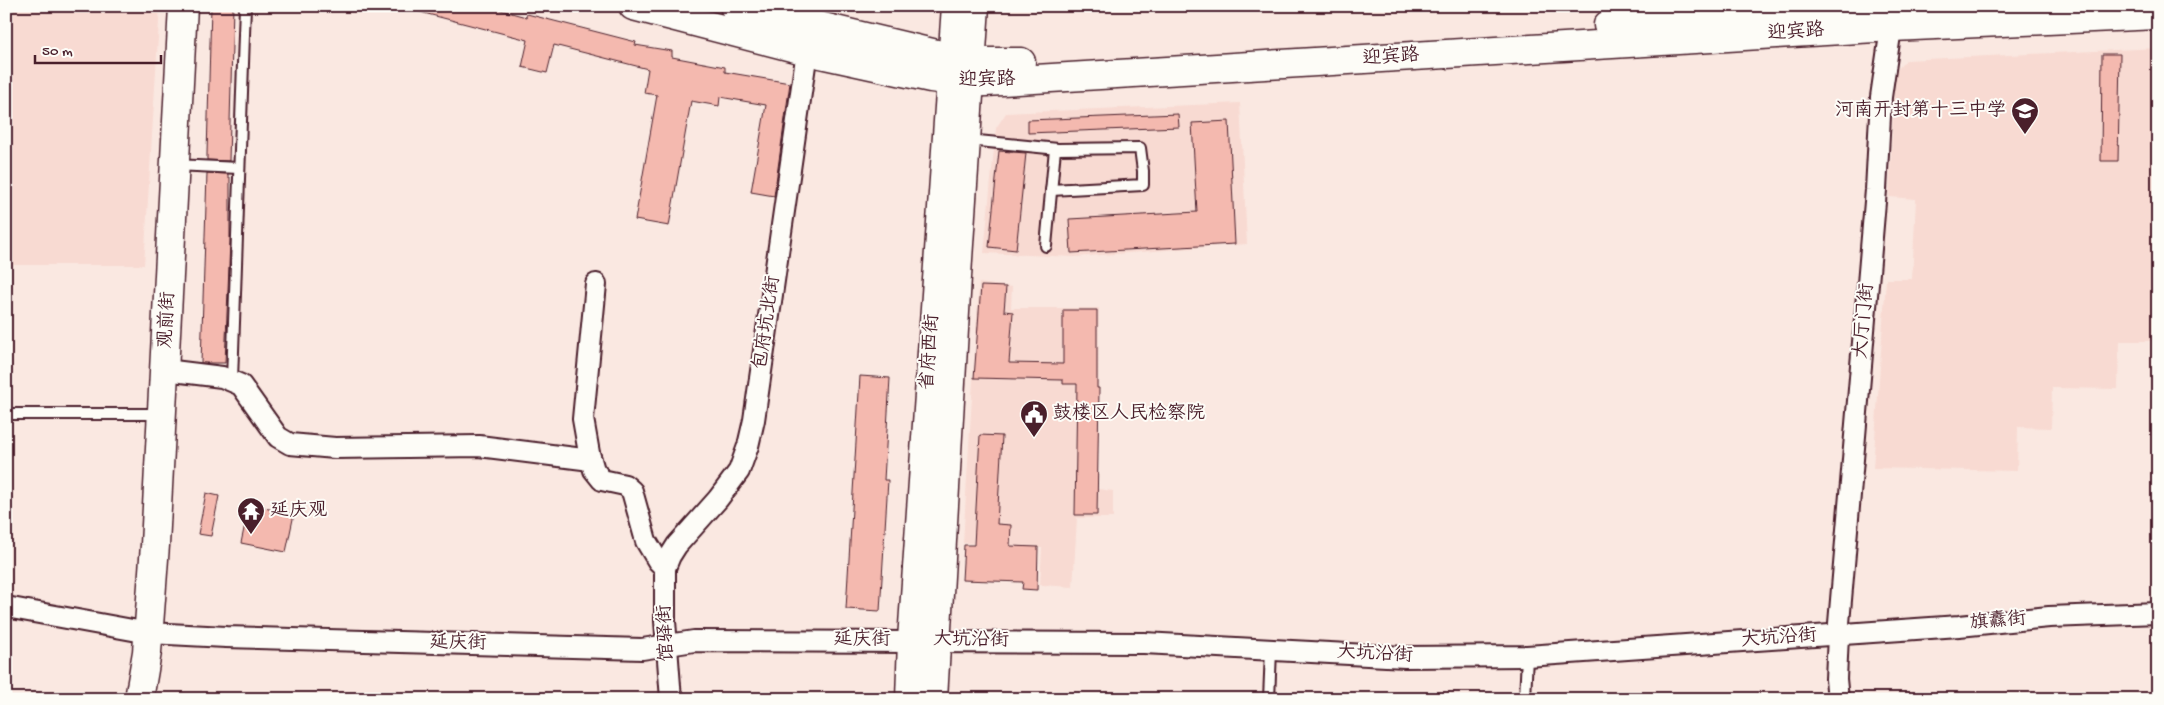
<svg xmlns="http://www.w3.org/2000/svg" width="2164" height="705" viewBox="0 0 2164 705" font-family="'Gochi Hand','LXGW WenKai TC',sans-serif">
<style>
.built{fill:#f8dad2}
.building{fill:#f4b9af;stroke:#4a1f2b}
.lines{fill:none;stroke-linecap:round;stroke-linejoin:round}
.lane-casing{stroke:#4a1f2b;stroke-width:14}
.street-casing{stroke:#4a1f2b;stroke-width:24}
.secondary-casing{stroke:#4a1f2b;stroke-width:31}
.lane{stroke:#fdfcf7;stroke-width:10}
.street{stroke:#fdfcf7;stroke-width:20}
.secondary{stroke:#fdfcf7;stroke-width:28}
.labels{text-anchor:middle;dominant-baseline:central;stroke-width:4;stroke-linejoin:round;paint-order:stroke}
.street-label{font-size:19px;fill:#4a1f2b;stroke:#fdfcf7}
.poi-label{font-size:19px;fill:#4a1f2b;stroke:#fdfcf7;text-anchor:start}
</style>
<rect width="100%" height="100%" fill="#fae8e1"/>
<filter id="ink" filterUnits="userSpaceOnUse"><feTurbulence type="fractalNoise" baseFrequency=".02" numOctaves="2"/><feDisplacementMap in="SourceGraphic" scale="10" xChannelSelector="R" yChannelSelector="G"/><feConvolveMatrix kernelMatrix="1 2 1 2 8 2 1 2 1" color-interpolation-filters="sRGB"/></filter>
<g filter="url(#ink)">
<g class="built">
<path d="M6,6h154l-16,259h-138z"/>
<path d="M2158,48v293h-39l-1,48 -66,-1 -1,40 -33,-1 -1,44 -144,-3 13,-189h26l4,-80 -27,-2 6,-125 11,-12z"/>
<path d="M1240,103l7,141 -172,13 -91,-4 12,-125 10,-15z"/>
<path d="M979,283l33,4 -1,21h88l-1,181 15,2v27h-36l-4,69 -33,-2 2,-37 -79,-5z"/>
</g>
<g class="building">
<path d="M211,6h22l-4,155 -22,-1v-6z"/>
<path d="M416,6h70l40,11 1,-3 109,28 -1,3 37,6v6l53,10v5l65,11 -16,113 -23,-4 15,-87 -46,-8 -1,9 -28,-5 -22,125 -34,-6 22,-125 -13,-2 4,-24 -94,-24 -7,28 -25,-6 6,-27 -112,-29z"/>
<path d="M2102,54h18l-2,107h-17z"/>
<path d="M1178,114l1,13 -151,6v-13z"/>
<path d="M1229,121l6,123 -164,9 -2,-34 128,-7 -5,-89z"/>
<path d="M999,151l27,2 -10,97 -27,-3z"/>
<path d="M207,173l21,1v3h2v64l-5,122h-24z"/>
<path d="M981,286l25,1 -2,24 9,1 -4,51 54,1v-54h34v78h2l-2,127h-22l2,-131h-14v-4l-89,-2z"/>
<path d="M860,376l30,2 -6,102h4l-8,131 -34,-2z"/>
<path d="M980,435l22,1 -5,88 14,1 -1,21 28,1 -1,43 -15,-1 1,-7 -61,-2 2,-35h10z"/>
<path d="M206,493l13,3 -8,40 -13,-2z"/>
<path d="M249,505l45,9 -8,38 -45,-9z"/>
</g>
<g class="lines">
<g class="lane-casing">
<g id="lane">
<path d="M968,140l90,9 82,-1 3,23v14l-92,5"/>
<path d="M175,165l64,3"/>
<path d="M1046,246l9,-97"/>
<path d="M232,380l13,-374"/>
<path d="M6,414h156"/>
<path d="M1269,699l2,-49"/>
<path d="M1525,699l2,-43"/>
</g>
</g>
<g class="street-casing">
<g id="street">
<path d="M596,284l-13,135 6,34 5,17 8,10 23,5 7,6 14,50 12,20 7,7"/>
<path d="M165,370l57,7 19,8 37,52 12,7 45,4 144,-2 112,14"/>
<path d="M6,607l143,26 77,4 416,12 52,-8 450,2 261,14 122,-1 432,-30 90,-9 109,-4"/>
<path d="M671,699l-6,-78v-53l5,-12 7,-11 41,-46 21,-28 9,-25 6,-26 53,-369"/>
<path d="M1838,699l-2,-20 2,-44 38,-445 5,-93 12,-83"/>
</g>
</g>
<g class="secondary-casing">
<g id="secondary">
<path d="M633,6l174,45 124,27 38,5 923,-56 266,-12"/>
<path d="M734,6l237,56h50"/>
<path d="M1608,25l300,-19"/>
<path d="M139,699l8,-47 8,-107 28,-539"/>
<path d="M910,699l2,-59 44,-634"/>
<path d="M933,699l25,-440 17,-253"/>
</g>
</g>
<use href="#lane" class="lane"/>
<use href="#street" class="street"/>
<use href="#secondary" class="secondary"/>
</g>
</g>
<defs>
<g id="school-pin" transform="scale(1.4375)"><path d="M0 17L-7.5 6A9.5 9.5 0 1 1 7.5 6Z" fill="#4a1f2b" stroke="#fdfcf7"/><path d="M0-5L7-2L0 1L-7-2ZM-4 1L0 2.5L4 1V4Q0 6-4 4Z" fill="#fff"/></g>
<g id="civic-pin" transform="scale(1.4375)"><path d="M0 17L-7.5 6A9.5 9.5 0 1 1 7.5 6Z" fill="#4a1f2b" stroke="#fdfcf7"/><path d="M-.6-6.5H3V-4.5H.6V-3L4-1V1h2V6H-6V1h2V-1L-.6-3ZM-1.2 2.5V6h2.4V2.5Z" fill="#fff"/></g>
<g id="temple-pin" transform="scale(1.4375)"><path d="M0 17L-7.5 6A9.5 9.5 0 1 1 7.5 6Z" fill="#4a1f2b" stroke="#fdfcf7"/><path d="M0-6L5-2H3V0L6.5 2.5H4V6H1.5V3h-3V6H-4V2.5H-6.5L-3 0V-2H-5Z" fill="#fff"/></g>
</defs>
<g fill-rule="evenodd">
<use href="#school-pin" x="2025" y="111"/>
<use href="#civic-pin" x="1034" y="414"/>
<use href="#temple-pin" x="251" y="511"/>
</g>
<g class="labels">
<g class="street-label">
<text transform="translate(1796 33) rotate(-4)">迎宾路</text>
<text transform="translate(1391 58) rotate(-4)">迎宾路</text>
<text transform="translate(987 81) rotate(-1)">迎宾路</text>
<text transform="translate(168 320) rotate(-87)">观前街</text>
<text transform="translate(1865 321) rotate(-85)">大厅门街</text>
<text transform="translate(768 323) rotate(-82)">包府坑北街</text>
<text transform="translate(931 352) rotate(-86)">省府西街</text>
<text transform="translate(1998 622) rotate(-5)">旗纛街</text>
<text transform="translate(667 633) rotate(-93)">馆驿街</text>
<text transform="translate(1779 639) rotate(-4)">大坑沿街</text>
<text x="862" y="640">延庆街</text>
<text transform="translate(971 641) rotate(1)">大坑沿街</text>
<text transform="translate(458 644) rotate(1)">延庆街</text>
<text transform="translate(1375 655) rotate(3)">大坑沿街</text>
</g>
<g class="poi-label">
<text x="2006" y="111" text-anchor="end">河南开封第十三中学</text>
<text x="1053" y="414">鼓楼区人民检察院</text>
<text x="270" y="511">延庆观</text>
</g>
</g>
<rect width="2164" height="705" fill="none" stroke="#fdfcf7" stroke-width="25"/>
<rect x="12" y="12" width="2139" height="680" fill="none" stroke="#4a1f2b" stroke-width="2" filter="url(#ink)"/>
<path d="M35 55v8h126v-8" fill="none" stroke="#4a1f2b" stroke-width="2.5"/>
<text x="42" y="55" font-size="15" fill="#4a1f2b" stroke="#fdfcf7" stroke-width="4" paint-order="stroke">50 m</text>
</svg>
